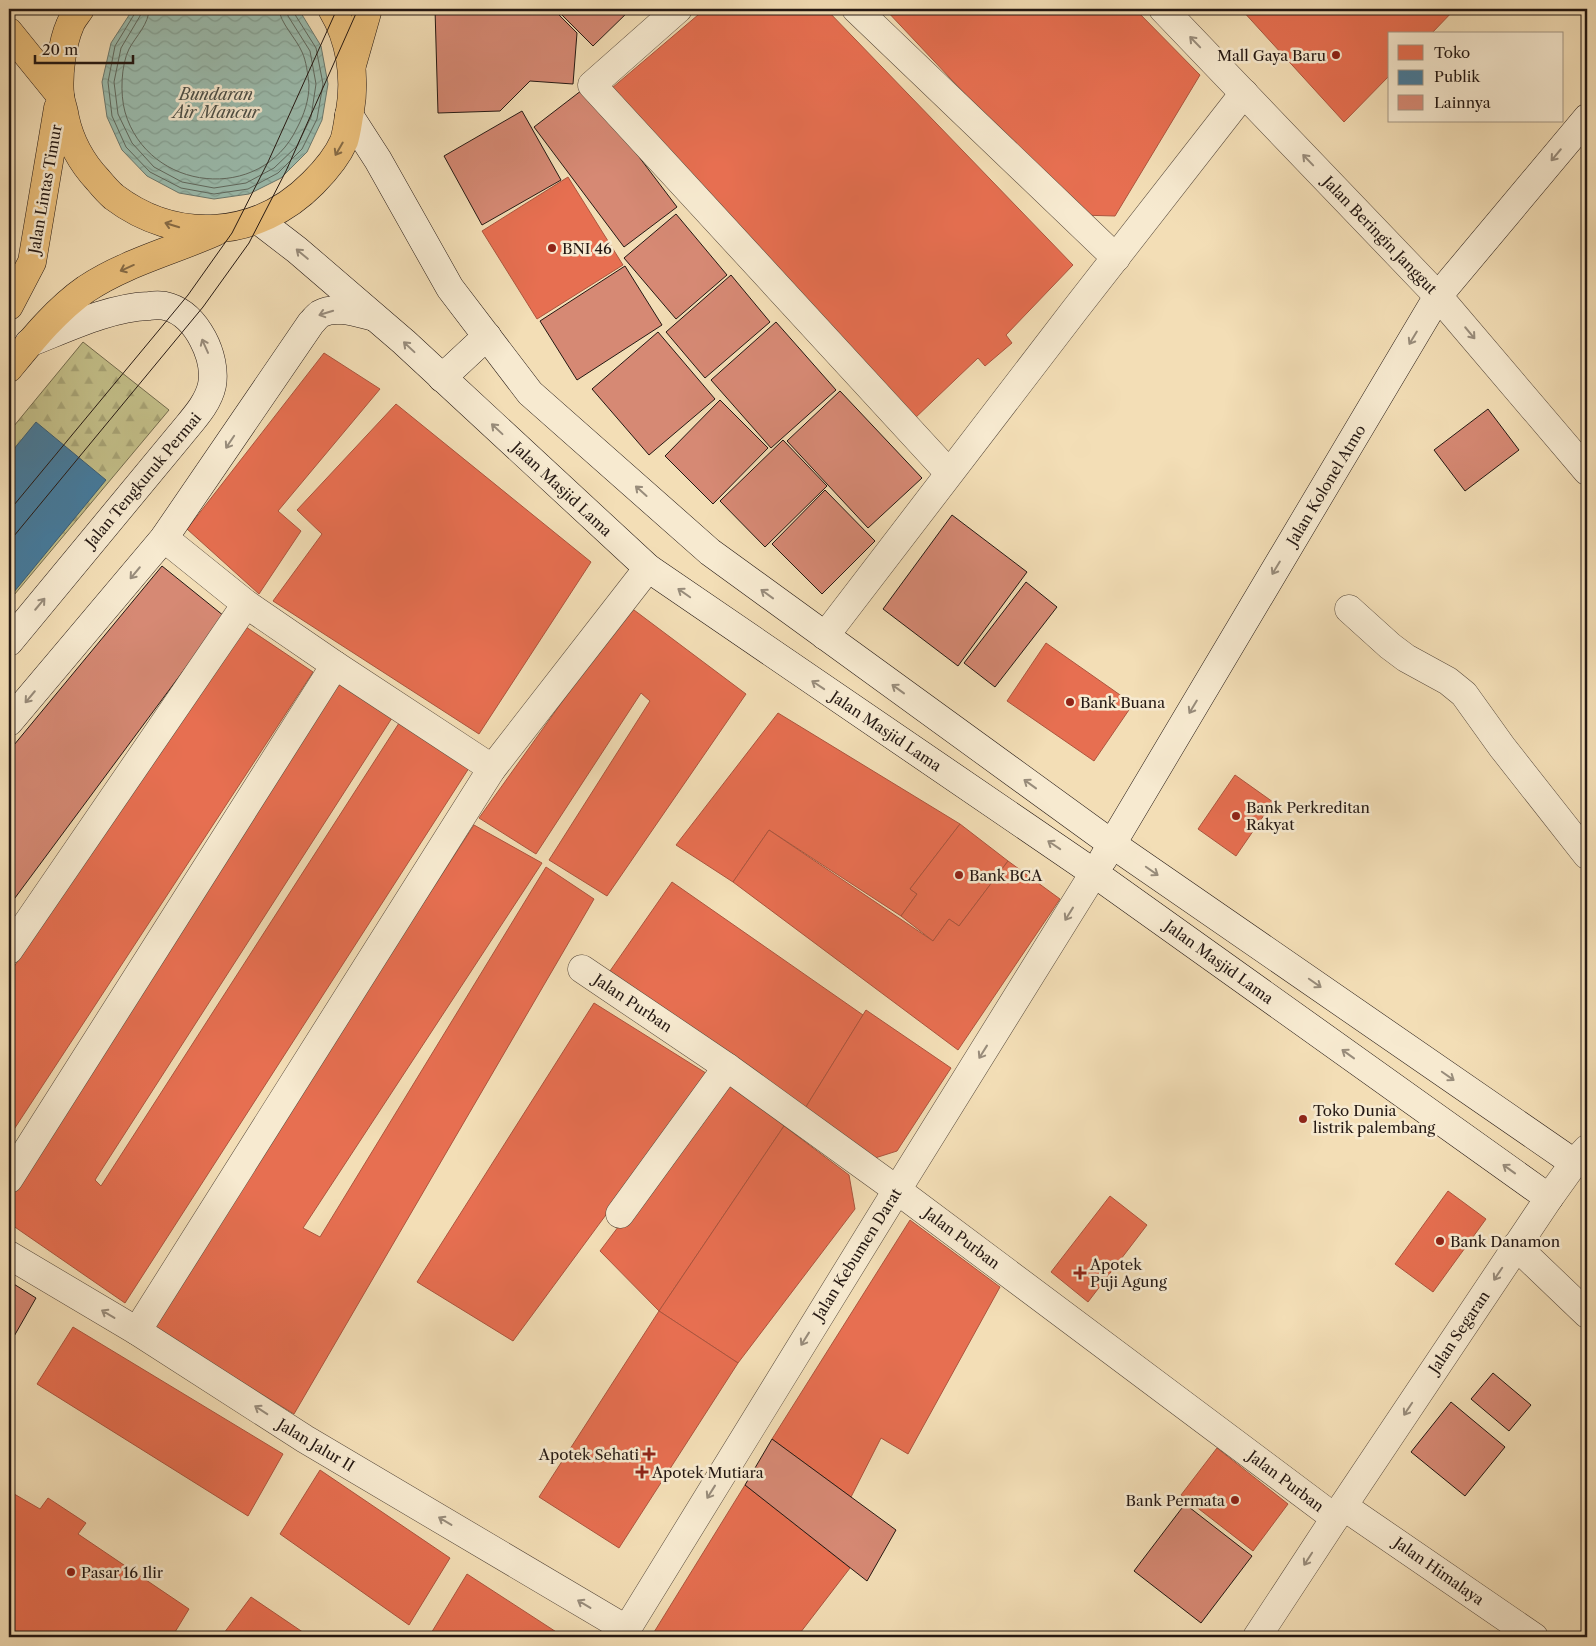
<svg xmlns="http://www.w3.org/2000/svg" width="1596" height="1646" viewBox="0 0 1596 1646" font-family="'Libre Caslon Text',serif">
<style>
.forest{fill:url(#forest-firs);stroke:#746c4e}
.water{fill:url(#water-waves);stroke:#6b7a70}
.shops{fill:#e76f51;stroke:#ac553e}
.public{fill:#457b9d;stroke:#3b5d74}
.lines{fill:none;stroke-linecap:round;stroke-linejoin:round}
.shore{stroke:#606a60;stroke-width:1}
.building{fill:#d68974;stroke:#241813}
.minor-casing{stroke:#584a3c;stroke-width:29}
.tertiary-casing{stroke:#584a3c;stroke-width:29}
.secondary-casing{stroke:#241813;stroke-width:29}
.primary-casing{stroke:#241813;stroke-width:29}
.trunk-casing{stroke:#241813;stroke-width:29}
.minor{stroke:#f7ead0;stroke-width:28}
.tertiary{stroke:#f7ead0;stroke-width:28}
.secondary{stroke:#f7ead0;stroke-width:28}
.primary{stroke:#eabf7b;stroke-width:28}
.trunk{stroke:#eabf7b;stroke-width:28}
.tram{stroke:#241813;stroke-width:1}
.oneway{stroke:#988c7b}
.oneway2{stroke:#876c47}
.poi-dot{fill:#8f2418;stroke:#f7ead0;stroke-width:2}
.labels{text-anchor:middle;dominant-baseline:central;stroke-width:5;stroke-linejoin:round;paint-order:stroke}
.poi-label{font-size:15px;fill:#241813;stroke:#f7ead0;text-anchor:start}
.street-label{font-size:15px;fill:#241813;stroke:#f7ead0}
.water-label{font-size:16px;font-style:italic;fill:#4e5149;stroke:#f7ead0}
</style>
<defs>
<pattern id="forest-firs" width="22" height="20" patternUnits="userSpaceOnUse" patternTransform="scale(1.25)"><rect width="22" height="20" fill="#c3bf89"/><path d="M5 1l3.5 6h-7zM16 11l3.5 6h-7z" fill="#a7a375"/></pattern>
<pattern id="water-waves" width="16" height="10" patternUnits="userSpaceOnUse" patternTransform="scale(1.25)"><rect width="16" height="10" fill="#9bbcae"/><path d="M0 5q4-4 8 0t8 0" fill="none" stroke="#85a195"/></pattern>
</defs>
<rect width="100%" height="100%" fill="#f3deb6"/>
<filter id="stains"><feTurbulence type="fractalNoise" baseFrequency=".004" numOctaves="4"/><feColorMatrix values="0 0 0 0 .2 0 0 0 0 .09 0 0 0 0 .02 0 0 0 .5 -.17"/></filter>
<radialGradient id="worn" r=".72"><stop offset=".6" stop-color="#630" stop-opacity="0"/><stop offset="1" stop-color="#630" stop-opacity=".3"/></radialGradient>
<path class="forest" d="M83,342l86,68 -160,191v-169z"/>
<path class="water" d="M133,9h163l5,4 20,33 7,38 -6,36 -15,32 -26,26 -32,16 -35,5 -35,-6 -32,-17 -25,-26 -15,-33 -5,-35 9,-39z"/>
<g class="shops">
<path d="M705,9h121l247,256 -67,70 6,8 -27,23 -7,-8 -65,62 -301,-332z"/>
<path d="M885,9h250l65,66 -85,141 -36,-1z"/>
<path d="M1241,9h214l-24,25h-41v41l-46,47z"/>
<path d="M568,177l55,88 -86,54 -55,-88z"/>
<path d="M324,353l56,36 -102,122 23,20 -42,63 -72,-65z"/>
<path d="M396,404l195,158 -112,172 -206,-133 49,-67 -25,-24z"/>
<path d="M630,607l116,87 -139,202 -58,-36 101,-159 -9,-8 -105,161 -57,-36z"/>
<path d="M246,627l67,45 -304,465v-163z"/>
<path d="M1046,643l87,61 -39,57 -87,-60z"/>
<path d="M338,681l54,37 -297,462 6,6 300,-466 68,48 -344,535 -116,-80v-31z"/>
<path d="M778,713l182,111 -50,65 7,5 -16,22 -132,-86 -36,52 -57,-37z"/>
<path d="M1235,775l38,27 -37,54 -38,-27z"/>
<path d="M960,824l48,37 -49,65 -10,-7 -16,22 -32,-25 16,-22 -7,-5z"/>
<path d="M474,825l68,38 -239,365 17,9 226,-370 48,32 -300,515 -144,-89z"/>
<path d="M769,830l164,111 16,-22 10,7 49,-65 52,38 -102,151 -225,-168z"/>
<path d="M672,882l191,133 -59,95 -194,-139z"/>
<path d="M594,1003l115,72 -196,266 -96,-59z"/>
<path d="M866,1010l85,58 -54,83 -22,7 -71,-48z"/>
<path d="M729,1080l55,46 -125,185 -59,-60z"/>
<path d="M784,1126l65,49 6,34 -117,154 -79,-52z"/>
<path d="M1448,1191l38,28 -53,73 -38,-28z"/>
<path d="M1110,1196l37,29 -59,77 -37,-30z"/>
<path d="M910,1220l90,67 -92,167 -27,-16 -30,59 -79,-58z"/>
<path d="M659,1311l79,52 -119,185 -80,-51z"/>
<path d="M73,1327l210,127 -35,62 -211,-132z"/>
<path d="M1217,1448l71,56 -35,47 -72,-56z"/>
<path d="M320,1470l130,88 -41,67 -129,-91z"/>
<path d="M745,1485l105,83 -53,69h-146z"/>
<path d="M9,1491l31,18 8,-11 38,25 -8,11 111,75 -17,28h-163z"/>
<path d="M467,1574l97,63h-130l-4,-2z"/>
<path d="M251,1597l59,40h-89z"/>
</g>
<path class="public" d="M36,422l70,58 -97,118v-143z"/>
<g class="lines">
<g class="shore">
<path d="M135,9v4l-20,33 -7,36 4,34 14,31 24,25 31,16 33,6 34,-5 30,-16 24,-24 15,-30 6,-35 -7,-36 -22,-35 -1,-4"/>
<path d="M142,9l-2,7 -19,32 -7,34 4,32 14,29 22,24 28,15 32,6 32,-5 28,-15 23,-22 14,-29 5,-33 -6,-33 -22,-35 -1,-7"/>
<path d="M149,9c0,15 -13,27 -20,40 -8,16 -9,45 -4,63 23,80 136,92 172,16 7,-13 12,-28 12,-43 -1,-10 -3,-25 -7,-33 -6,-14 -22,-29 -23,-43"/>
</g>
</g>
<g class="building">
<path d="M435,9h118l24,24 -4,51 -43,-3 -30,30 -62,2z"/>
<path d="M556,9h75l-38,37z"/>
<path d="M586,87l91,120 -53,40 -90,-120z"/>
<path d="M522,111l39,69 -79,45 -38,-69z"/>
<path d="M676,214l51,61 -51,44 -52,-61z"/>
<path d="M625,266l37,59 -85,55 -37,-59z"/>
<path d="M731,275l39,47 -65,56 -39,-46z"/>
<path d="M776,322l60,68 -65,58 -60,-68z"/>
<path d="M658,332l57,67 -66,56 -57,-66z"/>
<path d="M840,391l82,87 -54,50 -81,-87z"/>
<path d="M720,400l48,48 -55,56 -48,-48z"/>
<path d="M1488,409l31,41 -54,41 -31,-41z"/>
<path d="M783,440l44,46 -62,61 -45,-46z"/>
<path d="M825,490l50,51 -53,53 -50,-50z"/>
<path d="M952,515l75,57 -69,94 -75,-57z"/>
<path d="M162,566l62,50 -215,290v-155z"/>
<path d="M1026,582l31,25 -62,80 -31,-24z"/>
<path d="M9,1281l27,17 -27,47z"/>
<path d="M1493,1373l38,32 -22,26 -38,-32z"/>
<path d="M1451,1402l54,45 -40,49 -54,-44z"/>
<path d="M772,1439l124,91 -29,51 -122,-96z"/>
<path d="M1185,1504l67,52 -51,67 -67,-52z"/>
</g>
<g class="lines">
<g class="minor-casing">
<g id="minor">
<path d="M678,9l-86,76 357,388"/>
<path d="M856,9l260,249"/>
<path d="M1163,9l275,287 149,175"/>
<path d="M164,538l82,66 89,61 146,96 10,9"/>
<path d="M1349,609l41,37 16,12 42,23 16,13 38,53 85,108"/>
<path d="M825,636l249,-325 170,-218"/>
<path d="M9,950l237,-346"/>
<path d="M582,969l145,98 170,123 438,328"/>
<path d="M9,1179l326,-514"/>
<path d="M620,1214l107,-147"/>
<path d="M1516,1246l71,68"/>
<path d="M9,1255l128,76 168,108 321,190"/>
<path d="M137,1331l354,-561 157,-202"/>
<path d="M1343,1506l191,131"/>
<path d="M622,1637l275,-447 197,-317"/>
</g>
</g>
<g class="tertiary-casing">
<path id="tertiary" d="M1257,1637l78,-119 214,-320 25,-35 13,-14"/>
</g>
<g class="secondary-casing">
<g id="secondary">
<path d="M349,115l29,45 72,128 80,105 180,159 402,292 462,319"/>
<path d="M258,220l39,30 107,92 244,226 446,305 455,325"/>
<path d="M442,378l45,-42"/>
<path d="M9,642l172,-208c12,-15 27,-30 31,-49 5,-28 -15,-69 -43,-78 -6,-2 -14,-2 -20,-1 -39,1 -84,23 -120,37"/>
<path d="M9,722l155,-184 147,-215c3,-3 6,-7 9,-9 15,-9 38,-1 54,3"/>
<path d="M1103,859l335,-563 149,-178"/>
</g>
</g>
<g class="primary-casing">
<path id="primary" d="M9,32l51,63"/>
</g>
<g class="trunk-casing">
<g id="trunk">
<path d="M80,9c-3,5 -8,10 -10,16 -8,18 -12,50 -10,71 1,7 4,14 5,22 5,23 17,45 33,62 5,6 10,12 16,17 62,47 144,42 199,-14 12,-12 24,-26 31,-42 3,-9 4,-21 6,-30 6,-35 0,-72 -18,-102"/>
<path d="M352,65l16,-56"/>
<path d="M9,306l23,-44 26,-154"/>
<path d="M9,368c23,-28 47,-58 77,-79 39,-26 86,-38 129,-57"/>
</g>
</g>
<use href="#minor" class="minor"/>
<use href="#tertiary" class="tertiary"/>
<use href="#secondary" class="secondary"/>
<use href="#primary" class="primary"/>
<use href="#trunk" class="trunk"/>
<g class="tram">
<path d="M9,511l179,-216 44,-62 36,-71 69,-153"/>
<path d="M9,542l194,-235 46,-64 37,-72 72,-162"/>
</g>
</g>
<defs><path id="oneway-shaft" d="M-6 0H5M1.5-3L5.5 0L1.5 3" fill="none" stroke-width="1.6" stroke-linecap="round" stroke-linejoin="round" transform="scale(1.25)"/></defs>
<g class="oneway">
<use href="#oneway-shaft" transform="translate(1195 42) rotate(-134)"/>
<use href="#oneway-shaft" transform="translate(1556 155) rotate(130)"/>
<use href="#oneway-shaft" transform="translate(1308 160) rotate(-134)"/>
<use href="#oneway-shaft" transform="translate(302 254) rotate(-140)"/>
<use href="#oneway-shaft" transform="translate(326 313) rotate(163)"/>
<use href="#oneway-shaft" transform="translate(1470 333) rotate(50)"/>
<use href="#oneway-shaft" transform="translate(1413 338) rotate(121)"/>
<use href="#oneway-shaft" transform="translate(205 346) rotate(-114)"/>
<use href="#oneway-shaft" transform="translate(409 347) rotate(-137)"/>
<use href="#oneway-shaft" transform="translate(497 429) rotate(-137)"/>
<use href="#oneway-shaft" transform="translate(230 442) rotate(124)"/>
<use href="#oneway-shaft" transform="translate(641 491) rotate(-138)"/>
<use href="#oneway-shaft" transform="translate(1276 568) rotate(121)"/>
<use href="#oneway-shaft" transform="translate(135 573) rotate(130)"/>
<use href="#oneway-shaft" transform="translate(684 593) rotate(-145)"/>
<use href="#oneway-shaft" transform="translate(767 594) rotate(-144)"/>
<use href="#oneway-shaft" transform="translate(40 604) rotate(-50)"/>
<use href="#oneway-shaft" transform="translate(818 685) rotate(-146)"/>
<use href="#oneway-shaft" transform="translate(898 689) rotate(-144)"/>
<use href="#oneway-shaft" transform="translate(30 697) rotate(130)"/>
<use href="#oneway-shaft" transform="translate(1193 707) rotate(121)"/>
<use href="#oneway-shaft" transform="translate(1030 784) rotate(-144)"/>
<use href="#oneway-shaft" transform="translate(1054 845) rotate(-146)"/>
<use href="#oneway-shaft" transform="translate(1152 871) rotate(35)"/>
<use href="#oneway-shaft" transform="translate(1069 914) rotate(122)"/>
<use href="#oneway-shaft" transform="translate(1315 983) rotate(35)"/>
<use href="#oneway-shaft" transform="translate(983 1052) rotate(122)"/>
<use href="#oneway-shaft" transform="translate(1348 1054) rotate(-144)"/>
<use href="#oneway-shaft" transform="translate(1448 1076) rotate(35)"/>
<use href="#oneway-shaft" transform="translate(1509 1169) rotate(-144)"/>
<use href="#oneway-shaft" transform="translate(1498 1274) rotate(124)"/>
<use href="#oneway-shaft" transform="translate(108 1314) rotate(-149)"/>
<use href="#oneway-shaft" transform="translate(805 1339) rotate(122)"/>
<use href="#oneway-shaft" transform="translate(1408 1409) rotate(124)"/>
<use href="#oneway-shaft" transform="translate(261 1410) rotate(-147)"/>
<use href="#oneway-shaft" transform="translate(711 1492) rotate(122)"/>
<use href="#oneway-shaft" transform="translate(445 1521) rotate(-149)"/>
<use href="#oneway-shaft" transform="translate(1308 1559) rotate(123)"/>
<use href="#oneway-shaft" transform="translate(584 1604) rotate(-149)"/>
</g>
<g class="oneway2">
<use href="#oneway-shaft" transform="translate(339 149) rotate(120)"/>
<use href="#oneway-shaft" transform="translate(172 225) rotate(-163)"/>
<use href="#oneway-shaft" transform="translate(127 268) rotate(156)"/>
</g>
<g class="poi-dot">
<circle cx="1336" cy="55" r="5"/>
<circle cx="552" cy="248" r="5"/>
<circle cx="1070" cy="702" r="5"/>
<circle cx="1236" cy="816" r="5"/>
<circle cx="959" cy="875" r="5"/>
<circle cx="1303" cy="1119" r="5"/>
<circle cx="1440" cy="1241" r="5"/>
<path d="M1077.5 1265.5h5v5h5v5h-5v5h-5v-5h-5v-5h5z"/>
<path d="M646.5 1446.5h5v5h5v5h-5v5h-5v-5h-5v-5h5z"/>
<path d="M639.5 1464.5h5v5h5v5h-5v5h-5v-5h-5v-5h5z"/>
<circle cx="1235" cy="1500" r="5"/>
<circle cx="71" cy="1572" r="5"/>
</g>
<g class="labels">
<g class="poi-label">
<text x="1326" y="55" text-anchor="end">Mall Gaya Baru</text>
<text x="562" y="248">BNI 46</text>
<text x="1080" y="702">Bank Buana</text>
<text x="1246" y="807">Bank Perkreditan<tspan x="1246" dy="17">Rakyat</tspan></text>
<text x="969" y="875">Bank BCA</text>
<text x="1313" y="1110">Toko Dunia<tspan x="1313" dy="17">listrik palembang</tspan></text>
<text x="1450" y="1241">Bank Danamon</text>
<text x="1090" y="1264">Apotek<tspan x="1090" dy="17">Puji Agung</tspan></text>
<text x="639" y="1454" text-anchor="end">Apotek Sehati</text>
<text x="652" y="1472">Apotek Mutiara</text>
<text x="1225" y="1500" text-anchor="end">Bank Permata</text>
<text x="81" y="1572">Pasar 16 Ilir</text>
</g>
<g class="street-label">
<text transform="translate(45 189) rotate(-80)">Jalan Lintas Timur</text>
<text transform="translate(1380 235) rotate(46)">Jalan Beringin Janggut</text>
<text transform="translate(143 480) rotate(-50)">Jalan Tengkuruk Permai</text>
<text transform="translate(1326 485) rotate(-59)">Jalan Kolonel Atmo</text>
<text transform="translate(562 489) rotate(43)">Jalan Masjid Lama</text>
<text transform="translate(886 731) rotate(34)">Jalan Masjid Lama</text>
<text transform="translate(1219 962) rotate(36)">Jalan Masjid Lama</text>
<text transform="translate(633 1003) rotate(34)">Jalan Purban</text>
<text transform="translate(962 1238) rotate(37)">Jalan Purban</text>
<text transform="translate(857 1254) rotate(-58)">Jalan Kebumen Darat</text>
<text transform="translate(1459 1332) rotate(-56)">Jalan Segaran</text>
<text transform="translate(316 1445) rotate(31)">Jalan Jalur II</text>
<text transform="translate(1286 1481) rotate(37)">Jalan Purban</text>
<text transform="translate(1439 1571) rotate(35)">Jalan Himalaya</text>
</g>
<g class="water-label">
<text x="216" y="94">Bundaran<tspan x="216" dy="18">Air Mancur</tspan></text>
</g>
</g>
<rect width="1596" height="1646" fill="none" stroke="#f3deb6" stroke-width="30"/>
<rect x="10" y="10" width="1576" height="1626" fill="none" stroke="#241813" stroke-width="2.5"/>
<rect x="15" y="15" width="1566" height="1616" fill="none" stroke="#241813"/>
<rect x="1388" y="32" width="175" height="90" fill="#f7ead0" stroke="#a39684"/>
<rect x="1398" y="45" width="25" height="15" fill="#e76f51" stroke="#a39684"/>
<text x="1434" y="58" font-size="15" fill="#241813">Toko</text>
<rect x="1398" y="70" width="25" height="15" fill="#457b9d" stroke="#a39684"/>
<text x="1434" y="82" font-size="15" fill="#241813">Publik</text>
<rect x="1398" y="95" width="25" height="15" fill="#d68974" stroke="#a39684"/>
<text x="1434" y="108" font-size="15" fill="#241813">Lainnya</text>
<path d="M35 55v8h98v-8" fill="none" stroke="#241813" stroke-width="2.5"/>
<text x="42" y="55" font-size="15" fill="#241813" stroke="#f7ead0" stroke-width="4" paint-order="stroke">20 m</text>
<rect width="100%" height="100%" filter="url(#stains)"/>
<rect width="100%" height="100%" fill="url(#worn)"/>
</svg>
